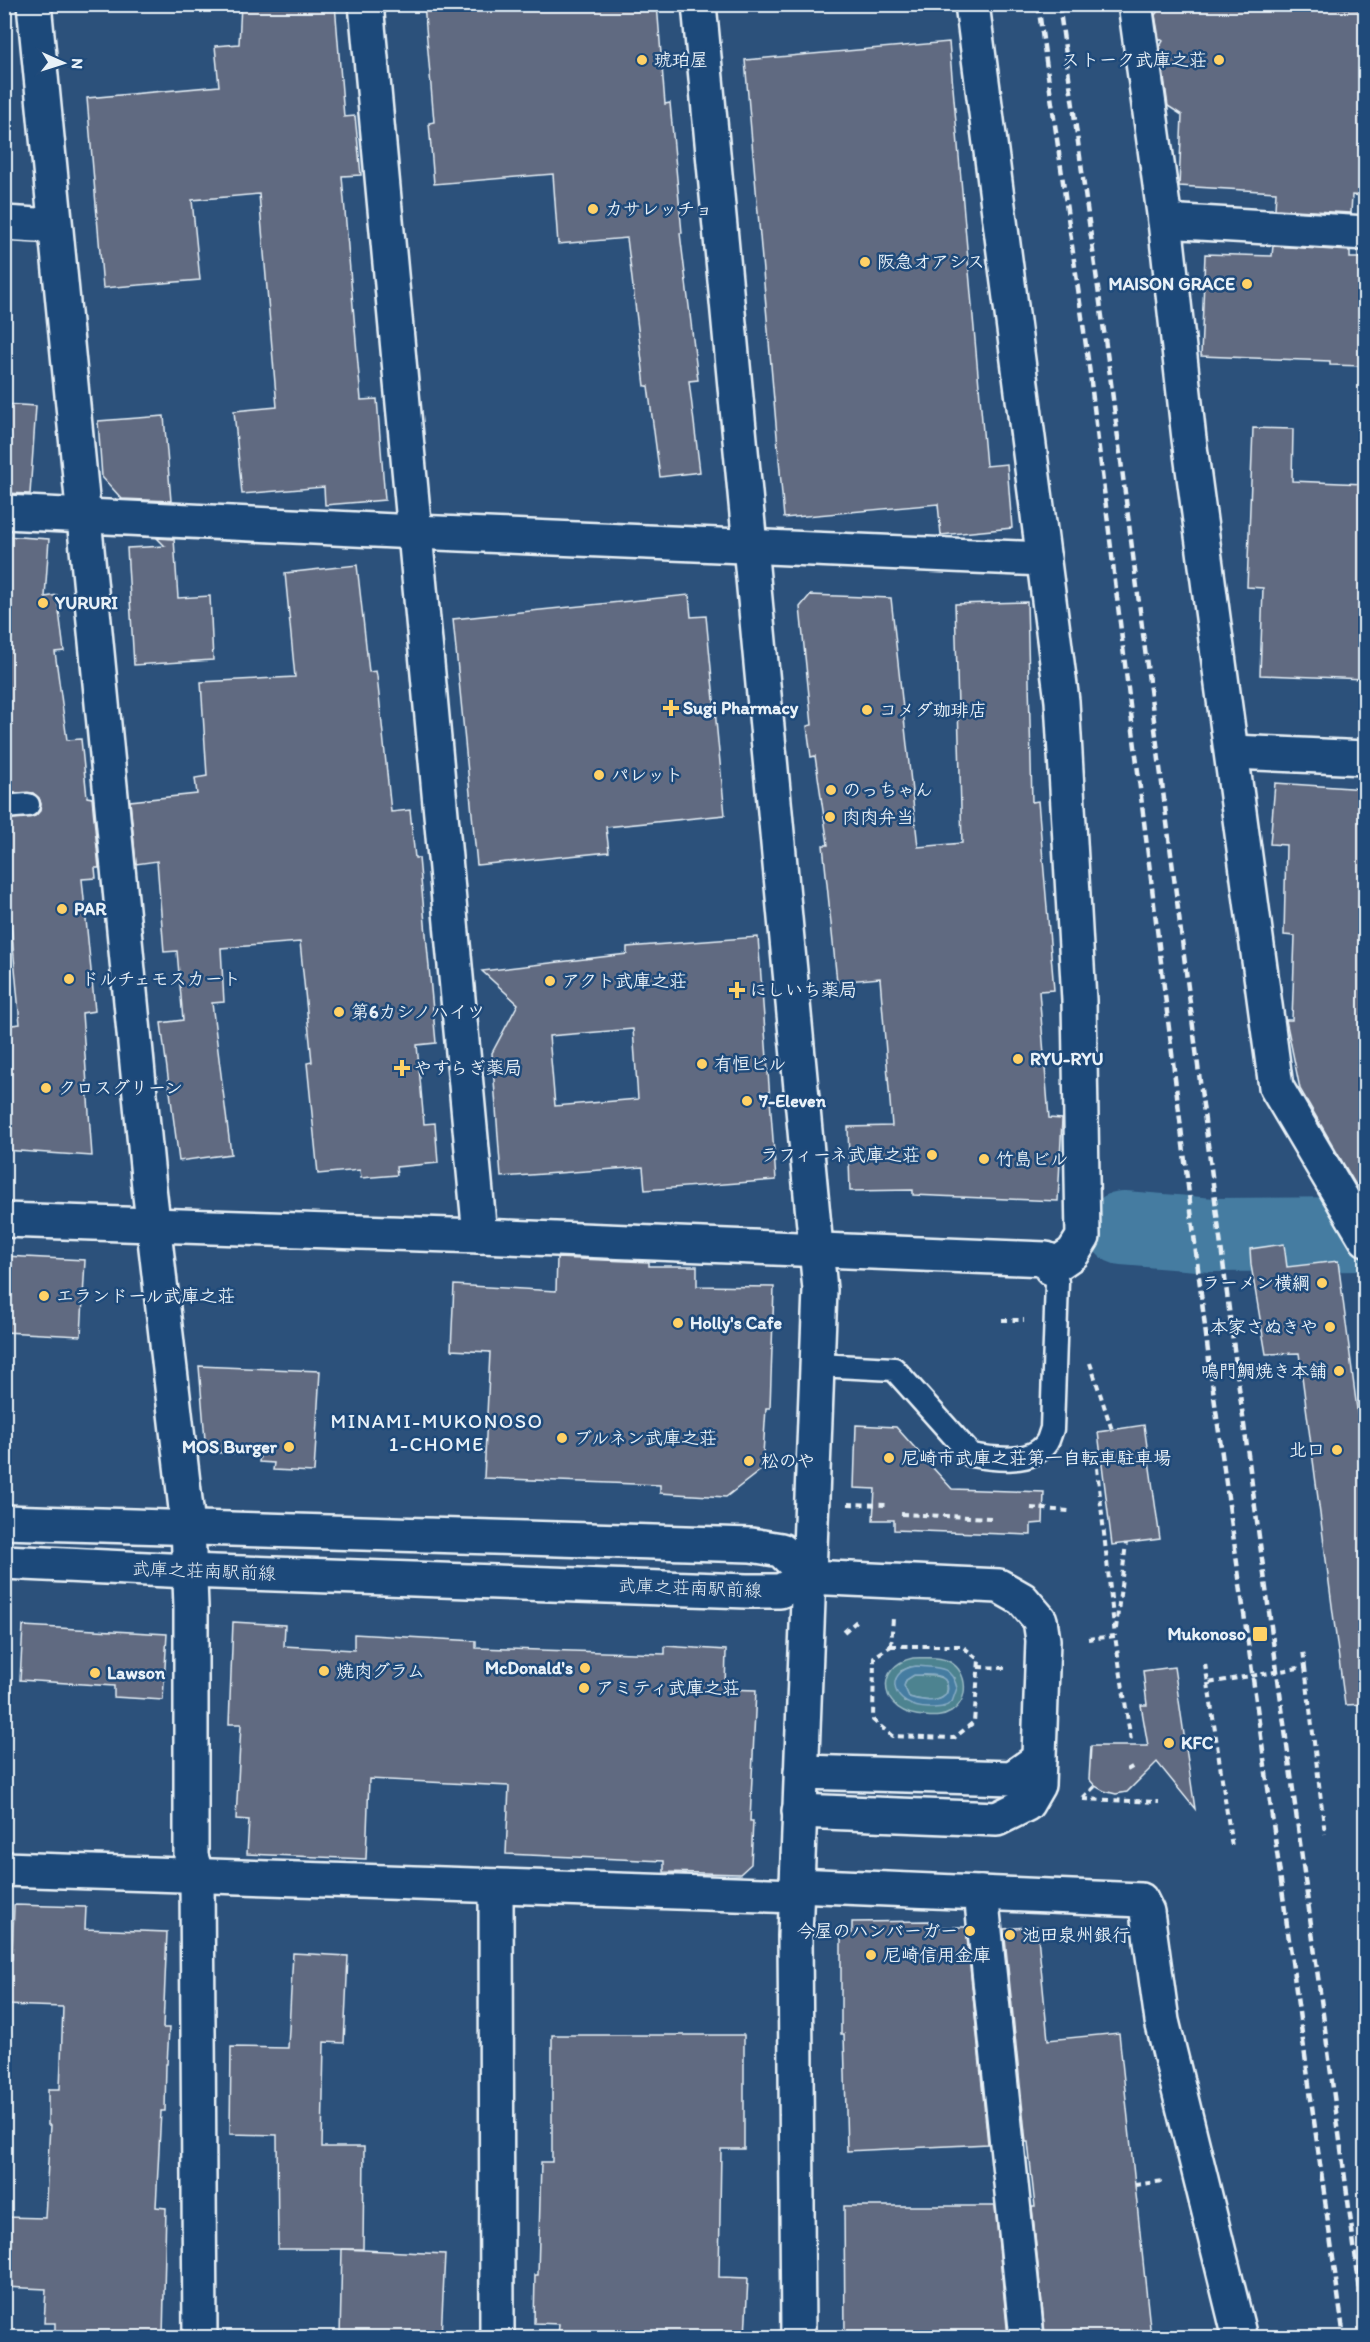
<svg xmlns="http://www.w3.org/2000/svg" width="1370" height="2342" viewBox="0 0 1370 2342" font-family="Itim,'Klee One',sans-serif">
<style>
.green{fill:#4e8390;stroke:#9bbac4;stroke-width:1.5;fill-rule:evenodd}
.water{fill:#447ca1;stroke:#86abc4;stroke-width:1.5;fill-rule:evenodd}
.lines{fill:none;stroke-linecap:round;stroke-linejoin:round}
.river{stroke:#447ca1;stroke-width:74}
.building{fill:#616b81;stroke:#e8f1f8;stroke-width:1.5;fill-rule:evenodd}
.service-casing{stroke:#e8f1f8;stroke-width:27}
.pedestrian-casing{stroke:#e8f1f8;stroke-width:38}
.minor-casing{stroke:#e8f1f8;stroke-width:38}
.tertiary-casing{stroke:#e8f1f8;stroke-width:38}
.path{stroke:#e8f1f8;stroke-width:4;stroke-dasharray:6 4.5;stroke-linecap:butt}
.service{stroke:#1f4a7a;stroke-width:22}
.pedestrian{stroke:#1f4a7a;stroke-width:33}
.minor{stroke:#1f4a7a;stroke-width:33}
.tertiary{stroke:#1f4a7a;stroke-width:33}
.rail{stroke:#e8f1f8;stroke-width:4.5;stroke-dasharray:9 4.5;stroke-linecap:butt}
.path-bridge{stroke:#e8f1f8;stroke-width:4;stroke-dasharray:6 4.5;stroke-linecap:butt}
.poi-dot{fill:#ffd166;stroke:#1f4a7a;stroke-width:2}
.labels{text-anchor:middle;dominant-baseline:central;stroke-width:5;stroke-linejoin:round;paint-order:stroke}
.poi-label{font-size:18px;font-weight:bold;fill:#e8f1f8;stroke:#1f4a7a;text-anchor:start}
.street-label{font-size:18px;fill:#e8f1f8;stroke:#1f4a7a}
.neighbourhood-label{font-size:20px;letter-spacing:1.5px;fill:#e8f1f8;stroke:#1f4a7a}
</style>
<rect width="100%" height="100%" fill="#2c517b"/>
<filter id="ink" filterUnits="userSpaceOnUse"><feTurbulence type="fractalNoise" baseFrequency=".0167" numOctaves="2"/><feDisplacementMap in="SourceGraphic" scale="12" xChannelSelector="R" yChannelSelector="G"/><feConvolveMatrix kernelMatrix="1 2 1 2 8 2 1 2 1" color-interpolation-filters="sRGB"/></filter>
<g filter="url(#ink)">
<g class="green">
<path d="M913,1658c11,0 27,-2 37,4 18,10 20,38 1,50 -8,5 -16,5 -26,4 -46,-1 -52,-50 -12,-58zM910,1667l45,11 -11,29 -40,-5 -3,-31z"/>
<path d="M914,1675l22,1 9,3c11,26 -20,23 -36,18l-5,-11 2,-6z"/>
</g>
<path class="water" d="M916,1666c21,2 35,-2 41,22l-5,14c-7,6 -14,6 -23,6 -38,0 -47,-37 -13,-42zM914,1675c8,0 17,-1 24,1 10,2 14,16 4,22 -7,5 -25,2 -33,-1l-5,-11 2,-6z"/>
<g class="lines">
<path class="river" d="M1123,1228l89,7 154,-1"/>
</g>
<g class="building">
<path d="M241,4h94l9,113 11,-1 6,59 -19,1 19,224 16,-1 8,101 -60,5 -1,-18 -82,7 -8,-83 43,-4 -18,-213 -67,6 8,80 -97,8 -16,-190 132,-12 -4,-40 24,-2z"/>
<path d="M424,4h233l8,100 5,-1 12,130h-2l18,147 -9,1 11,91 -40,5 -12,-91h-3l-18,-148 -69,6 -5,-70 -119,10 -5,-61 5,-1z"/>
<path d="M1163,4h124l78,6v186l-13,-1 -1,18 -76,-4 1,-17 -97,-6 3,-71 -14,-9 -5,-36 5,-7 -6,-4 -2,-13 3,-5 -4,-3 -4,-23z"/>
<path d="M949,42l37,424 21,-2 5,64 -71,7 -3,-31 -154,14 -39,-458z"/>
<path d="M1273,246l77,5v7h15v108l-35,-1v-4l-129,-5 4,-102 67,2z"/>
<path d="M4,404l32,2 -6,88 -26,-1z"/>
<path d="M164,416l7,85 -49,-2 -20,-22 -4,-56z"/>
<path d="M1253,428l40,1 -1,52 73,3v195l-105,-4 3,-87 -16,-1z"/>
<path d="M4,536l45,3 -4,58 12,-2 7,56 -9,1 12,88 14,-1 6,58 5,1 7,70h-4l1,10 -14,1 13,132 -13,2 10,143 -88,-6v-124l16,-2 -13,-145h-3v-59l31,-4 5,-5 1,-7 -2,-6 -6,-5h-29z"/>
<path d="M157,538l17,1 4,59 32,-2 3,64 -79,5 -7,-117 38,-2z"/>
<path d="M357,565l12,107 7,-1 1,5 14,136 19,-2 5,48h4l17,185 -19,2 7,79 11,-1 3,40 -42,4 1,8 -36,3 -1,-8 -42,4 -11,-111 5,-1 -12,-120 -79,6 3,54 -12,1 19,151 -52,7 -18,-138 22,-3 -6,-69 -13,1 -7,-91 -21,3 -6,-63 67,-7 -2,-16 12,-2 -6,-94 94,-5 -10,-104z"/>
<path d="M689,595l2,22 15,-1 19,199 -119,12 3,25 -132,13 -24,-246z"/>
<path d="M810,595l81,3 27,249 44,-4 -7,-239 72,-2 5,200 6,-1 16,189 -15,1 10,127 13,1 -4,82 -145,-6v-5l-63,1 -2,-64 44,-1 -12,-148 -43,4 -14,-137h5l-13,-89 -4,1 -4,-31 5,-1 -12,-118z"/>
<path d="M1275,783l90,6v412l-65,-112 -14,-69h6l3,-84 -11,-1 2,-90 -16,-1z"/>
<path d="M758,937l18,243 -131,10 -2,-23 -142,10 -9,-124 26,-49 -36,-33 145,-17v-7zM633,1029l5,70 -83,7 -6,-70z"/>
<path d="M1284,1244l3,23 51,-6 27,211v232l-20,1 -46,-352 -33,1 -15,-89 -1,-16z"/>
<path d="M4,1256l81,4 -4,76 -77,-4z"/>
<path d="M557,1258l92,4v4h48v20l77,1 -4,121h-4l-4,61 -36,28 -66,-4v-8l-176,-7 6,-126 -39,-2 3,-65 102,6z"/>
<path d="M199,1366l121,5 -6,101 -41,-2 1,-7 -15,-1 1,-7 -54,-3z"/>
<path d="M856,1425l40,2 56,62 92,3 -1,31 -12,1v11l-137,-5v-10h-21l2,-31 -21,-1z"/>
<path d="M1144,1425l16,114 -48,6 -14,-113z"/>
<path d="M233,1622l52,3 -1,21 70,4v-16l122,7v7l189,6v-8l61,4 -1,39 31,1 -6,131h3l-2,43 -11,10 -76,-2v-11l-158,-7 3,-68 -140,-7 -3,80 -119,-5 2,-34 -13,-1 5,-95h-12z"/>
<path d="M23,1626l144,8 -4,66 -49,-3v-11l-94,-6z"/>
<path d="M1174,1667l21,142 -38,-47 -30,30 -11,2 -12,-3 -9,-5 -6,-7 2,-33h57l-7,-41h6l-4,-34z"/>
<path d="M14,1905l72,2 -1,22 82,3 -4,96h6l-2,36h-1l-1,47h-4l-5,96 10,1 -3,129h-108v-14h-11l2,-34 -42,-2v-70l41,1 5,-93h-2v-36h12l3,-82 -59,-2v-46h8z"/>
<path d="M930,1921v6h36l22,217 -141,7 -3,-117h-3v-101h11v-11z"/>
<path d="M1037,1926l11,114 71,-7 32,304h-76v-7l-30,4 -13,-127h3l-7,-65h-2l-22,-213z"/>
<path d="M293,1953l55,3 -4,87 -20,-1 -2,105h42l-1,102h-85l-1,-114 -47,-1 1,-87 57,1z"/>
<path d="M552,2035h192v114h-23l-2,128 29,1 -3,59h-187l1,-13 -25,-1 1,-48h3l3,-113h11z"/>
<path d="M844,2206h151l13,131h-163z"/>
<path d="M342,2249l103,5 -4,83h-101z"/>
</g>
<g class="lines">
<g class="service-casing">
<g id="service">
<path d="M4,807l24,-2"/>
<path d="M817,1365l77,4 77,86c22,4 62,10 76,-13 2,-3 3,-9 5,-13l5,-147 -6,-14"/>
</g>
</g>
<g class="pedestrian-casing">
<path id="pedestrian" d="M1135,4l30,217 24,218 87,648 90,152"/>
</g>
<g class="minor-casing">
<g id="minor">
<path d="M34,4l115,1183 39,339 3,81v249l6,20 3,462"/>
<path d="M366,4l114,1232"/>
<path d="M1165,221l201,12"/>
<path d="M4,223l50,3"/>
<path d="M4,512l411,20 629,27"/>
<path d="M1232,752l134,6"/>
<path d="M4,1220l476,16 566,23 5,9 22,-15 10,-16 -4,-237 -17,-299 -90,-697"/>
<path d="M4,1522l747,23 30,5 27,27"/>
<path d="M4,1562l184,9 559,20h33l28,-14 191,9 23,13 18,21 3,20 -5,145 -11,19 -30,15 -198,-8"/>
<path d="M801,1772l211,6 27,-19"/>
<path d="M4,1869l792,27"/>
<path d="M796,1885l345,15 6,12 15,109 78,317"/>
<path d="M496,1886l1,452"/>
<path d="M981,1893l46,445"/>
</g>
</g>
<g class="tertiary-casing">
<path id="tertiary" d="M699,4l121,1286 -25,646 3,402"/>
</g>
<g class="path">
<path d="M1002,1320h22"/>
<path d="M1090,1363l22,67"/>
<path d="M1362,1447l4,-1"/>
<path d="M1097,1468l18,168"/>
<path d="M848,1504l41,1"/>
<path d="M1031,1508l38,3"/>
<path d="M901,1514l90,4"/>
<path d="M1116,1629l10,-86"/>
<path d="M844,1632l14,-12"/>
<path d="M1088,1639l27,-3 16,105"/>
<path d="M891,1646h71l17,14 -5,62 -20,16 -62,-2 -19,-16 1,-63z"/>
<path d="M891,1646l2,-28"/>
<path d="M978,1667l27,1"/>
<path d="M1305,1667l20,167"/>
<path d="M1208,1683l24,164"/>
<path d="M1127,1770l7,-4"/>
<path d="M1083,1798l12,-12"/>
<path d="M1083,1799l76,3"/>
<path d="M1135,2185l28,-4"/>
</g>
<use href="#service" class="service"/>
<use href="#pedestrian" class="pedestrian"/>
<use href="#minor" class="minor"/>
<use href="#tertiary" class="tertiary"/>
<g class="rail">
<path d="M1038,4l52,370 119,986 135,978"/>
<path d="M1059,4l51,371 128,1005 128,955"/>
</g>
<path class="path-bridge" d="M1205,1664l3,19 97,-16 -2,-17"/>
</g>
</g>
<g class="poi-dot">
<circle cx="642" cy="60" r="6"/>
<circle cx="1219" cy="60" r="6"/>
<circle cx="593" cy="209" r="6"/>
<circle cx="865" cy="262" r="6"/>
<circle cx="1247" cy="284" r="6"/>
<circle cx="43" cy="603" r="6"/>
<path d="M668 699h6v6h6v6h-6v6h-6v-6h-6v-6h6z"/>
<circle cx="867" cy="710" r="6"/>
<circle cx="599" cy="775" r="6"/>
<circle cx="831" cy="790" r="6"/>
<circle cx="830" cy="817" r="6"/>
<circle cx="62" cy="909" r="6"/>
<circle cx="69" cy="979" r="6"/>
<circle cx="550" cy="981" r="6"/>
<path d="M734 981h6v6h6v6h-6v6h-6v-6h-6v-6h6z"/>
<circle cx="339" cy="1012" r="6"/>
<circle cx="1018" cy="1059" r="6"/>
<circle cx="702" cy="1064" r="6"/>
<path d="M399 1059h6v6h6v6h-6v6h-6v-6h-6v-6h6z"/>
<circle cx="46" cy="1088" r="6"/>
<circle cx="747" cy="1101" r="6"/>
<circle cx="932" cy="1155" r="6"/>
<circle cx="984" cy="1159" r="6"/>
<circle cx="1322" cy="1283" r="6"/>
<circle cx="44" cy="1296" r="6"/>
<circle cx="678" cy="1323" r="6"/>
<circle cx="1330" cy="1327" r="6"/>
<circle cx="1339" cy="1371" r="6"/>
<circle cx="562" cy="1438" r="6"/>
<circle cx="289" cy="1447" r="6"/>
<circle cx="1337" cy="1450" r="6"/>
<circle cx="889" cy="1458" r="6"/>
<circle cx="749" cy="1461" r="6"/>
<rect x="1252" y="1626" width="16" height="16" rx="3"/>
<circle cx="585" cy="1668" r="6"/>
<circle cx="324" cy="1671" r="6"/>
<circle cx="95" cy="1673" r="6"/>
<circle cx="584" cy="1688" r="6"/>
<circle cx="1169" cy="1743" r="6"/>
<circle cx="970" cy="1931" r="6"/>
<circle cx="1010" cy="1935" r="6"/>
<circle cx="871" cy="1955" r="6"/>
</g>
<g class="labels">
<g class="poi-label">
<text x="654" y="60">琥珀屋</text>
<text x="1207" y="60" text-anchor="end">ストーク武庫之荘</text>
<text x="605" y="209">カサレッチョ</text>
<text x="877" y="262">阪急オアシス</text>
<text x="1235" y="284" text-anchor="end">MAISON GRACE</text>
<text x="55" y="603">YURURI</text>
<text x="683" y="708">Sugi Pharmacy</text>
<text x="879" y="710">コメダ珈琲店</text>
<text x="611" y="775">パレット</text>
<text x="843" y="790">のっちゃん</text>
<text x="842" y="817">肉肉弁当</text>
<text x="74" y="909">PAR</text>
<text x="81" y="979">ドルチェモスカート</text>
<text x="562" y="981">アクト武庫之荘</text>
<text x="749" y="990">にしいち薬局</text>
<text x="351" y="1012">第6カシノハイツ</text>
<text x="1030" y="1059">RYU-RYU</text>
<text x="714" y="1064">有恒ビル</text>
<text x="414" y="1068">やすらぎ薬局</text>
<text x="58" y="1088">クロスグリーン</text>
<text x="759" y="1101">7-Eleven</text>
<text x="920" y="1155" text-anchor="end">ラフィーネ武庫之荘</text>
<text x="996" y="1159">竹島ビル</text>
<text x="1310" y="1283" text-anchor="end">ラーメン横綱</text>
<text x="56" y="1296">エランドール武庫之荘</text>
<text x="690" y="1323">Holly's Cafe</text>
<text x="1318" y="1327" text-anchor="end">本家さぬきや</text>
<text x="1327" y="1371" text-anchor="end">鳴門鯛焼き本舗</text>
<text x="574" y="1438">ブルネン武庫之荘</text>
<text x="277" y="1447" text-anchor="end">MOS Burger</text>
<text x="1325" y="1450" text-anchor="end">北口</text>
<text x="901" y="1458">尼崎市武庫之荘第一自転車駐車場</text>
<text x="761" y="1461">松のや</text>
<text x="1246" y="1634" text-anchor="end">Mukonoso</text>
<text x="573" y="1668" text-anchor="end">McDonald's</text>
<text x="336" y="1671">焼肉グラム</text>
<text x="107" y="1673">Lawson</text>
<text x="596" y="1688">アミティ武庫之荘</text>
<text x="1181" y="1743">KFC</text>
<text x="958" y="1931" text-anchor="end">今屋のハンバーガー</text>
<text x="1022" y="1935">池田泉州銀行</text>
<text x="883" y="1955">尼崎信用金庫</text>
</g>
<g class="street-label">
<text transform="translate(204 1571) rotate(2)">武庫之荘南駅前線</text>
<text transform="translate(690 1588) rotate(2)">武庫之荘南駅前線</text>
</g>
<g class="neighbourhood-label">
<text x="437" y="1421">MINAMI-MUKONOSO<tspan x="437" dy="23">1-CHOME</tspan></text>
</g>
</g>
<rect width="1370" height="2342" fill="none" stroke="#1f4a7a" stroke-width="24"/>
<rect x="12" y="12" width="1346" height="2318" fill="none" stroke="#e8f1f8" stroke-width="2" filter="url(#ink)"/>
<g transform="translate(63 63) rotate(93)" stroke="#1f4a7a" stroke-width="4.5" paint-order="stroke">
<path d="M0-4.5L10 22L0 15L-10 22Z" fill="#e8f1f8"/>
<text y="-9" font-size="16" font-weight="bold" text-anchor="middle" fill="#e8f1f8">N</text>
</g>
</svg>
